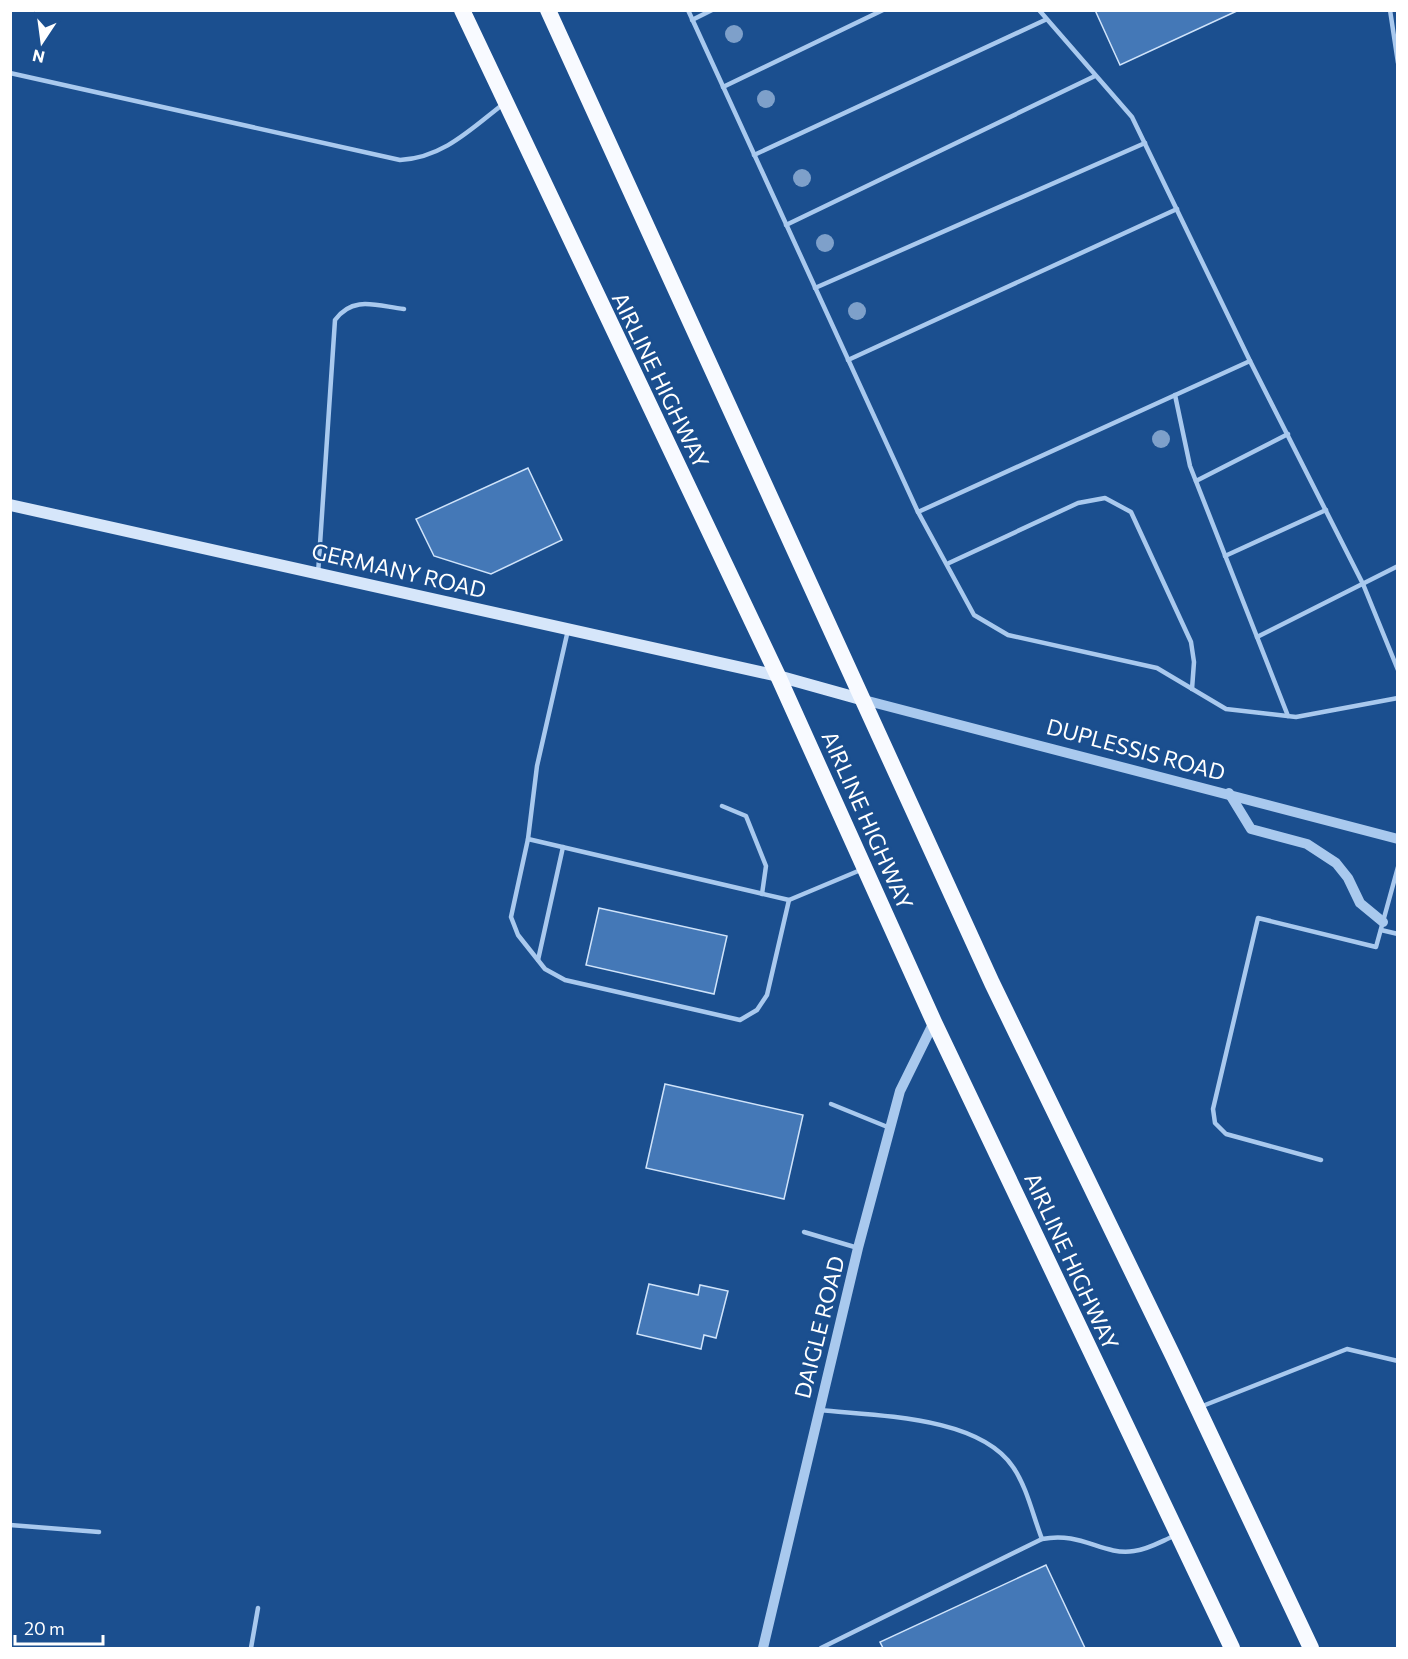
<svg xmlns="http://www.w3.org/2000/svg" width="1408" height="1659" viewBox="0 0 1408 1659" font-family="Commissioner,sans-serif">
<style>
.building{fill:#4478b7;stroke:#cfe3fa;stroke-width:1.5}
.lines{fill:none;stroke-linecap:round;stroke-linejoin:round}
.service{stroke:#a9c9ee;stroke-width:4.5}
.tertiary{stroke:#a9c9ee;stroke-width:10}
.secondary{stroke:#d6e6fa;stroke-width:12}
.trunk{stroke:#f8faff;stroke-width:16}
.tree{fill:#7ea0ca}
.labels{text-anchor:middle;dominant-baseline:central;stroke-width:5;stroke-linejoin:round;paint-order:stroke}
.street-label{font-size:22px;fill:#fff;stroke:#1b4f8f}
</style>
<rect width="100%" height="100%" fill="#1b4f8f"/>
<g class="building">
<path d="M1095,10h144l-119,55z"/>
<path d="M528,468l34,72 -71,34 -57,-18 -18,-37z"/>
<path d="M599,908l128,28 -13,58 -128,-29z"/>
<path d="M665,1084l138,31 -19,84 -138,-31z"/>
<path d="M649,1284l49,11 2,-10 28,6 -12,47 -12,-3 -3,14 -64,-15z"/>
<path d="M1046,1565l39,83h-202l-3,-6z"/>
</g>
<g class="lines">
<g class="service">
<path d="M688,10l230,502 332,-151"/>
<path d="M1039,10l93,107 118,244 113,223 35,86"/>
<path d="M1390,10l8,53"/>
<path d="M692,20l20,-10"/>
<path d="M10,73l390,87c42,-2 70,-30 102,-55"/>
<path d="M723,87l160,-77"/>
<path d="M754,155l291,-135"/>
<path d="M786,225l309,-149"/>
<path d="M815,288l330,-145"/>
<path d="M848,360l329,-151"/>
<path d="M1175,395l15,71 98,250"/>
<path d="M1196,481l92,-47"/>
<path d="M918,512l56,103 34,20 149,33 69,41 70,8 102,-19"/>
<path d="M1225,556l101,-46"/>
<path d="M949,563l129,-60 27,-5 26,14 60,130 3,20 -2,27"/>
<path d="M318,574l17,-254c18,-25 42,-14 69,-11"/>
<path d="M568,630l-31,136 -9,73 -17,78 7,18 27,34 20,11 175,40 17,-10 10,-15 22,-95"/>
<path d="M1257,637l141,-71"/>
<path d="M722,806l24,10 20,50 -4,28"/>
<path d="M528,839l261,61 74,-31"/>
<path d="M1381,930l17,4"/>
<path d="M538,960l25,-113"/>
<path d="M831,1104l59,24"/>
<path d="M1321,1160l-95,-26 -11,-11 -2,-14 45,-191 118,29 22,-80"/>
<path d="M804,1232l54,16"/>
<path d="M1200,1407l147,-58 51,12"/>
<path d="M820,1410c57,6 159,6 193,57 14,20 20,49 29,72"/>
<path d="M10,1525l89,7"/>
<path d="M251,1648l7,-40"/>
<path d="M821,1648l221,-109c40,-8 60,17 92,12 13,-1 28,-10 40,-15"/>
</g>
<g class="tertiary">
<path d="M864,700l534,139"/>
<path d="M1229,793l22,36 56,15 29,19 12,15 12,25 23,19"/>
<path d="M763,1648l95,-400 42,-157 34,-69"/>
</g>
<path class="secondary" d="M10,505l768,171 86,24"/>
<g class="trunk">
<path d="M462,10l316,666 156,346 298,626"/>
<path d="M548,10l444,973 182,375 137,290"/>
</g>
</g>
<g class="tree">
<circle cx="734" cy="34" r="9"/>
<circle cx="766" cy="99" r="9"/>
<circle cx="802" cy="178" r="9"/>
<circle cx="825" cy="243" r="9"/>
<circle cx="857" cy="311" r="9"/>
<circle cx="1161" cy="439" r="9"/>
</g>
<g class="labels">
<g class="street-label">
<text transform="translate(661 380) rotate(64)">AIRLINE HIGHWAY</text>
<text transform="translate(399 570) rotate(13)">GERMANY ROAD</text>
<text transform="translate(1136 749) rotate(15)">DUPLESSIS ROAD</text>
<text transform="translate(868 820) rotate(66)">AIRLINE HIGHWAY</text>
<text transform="translate(1072 1261) rotate(65)">AIRLINE HIGHWAY</text>
<text transform="translate(819 1327) rotate(-76)">DAIGLE ROAD</text>
</g>
</g>
<rect width="1408" height="1659" fill="none" stroke="#ffffff" stroke-width="24"/>
<g transform="translate(42 42) rotate(193)" stroke="#1b4f8f" stroke-width="4.5" paint-order="stroke">
<path d="M0-4.5L10 22L0 15L-10 22Z" fill="#ffffff"/>
<text y="-9" font-size="16" font-weight="bold" text-anchor="middle" fill="#ffffff">N</text>
</g>
<path d="M15 1635v9h88v-9" fill="none" stroke="#ffffff" stroke-width="3"/>
<text x="24" y="1635" font-size="18" fill="#ffffff" stroke="#1b4f8f" stroke-width="4.5" paint-order="stroke">20 m</text>
</svg>
